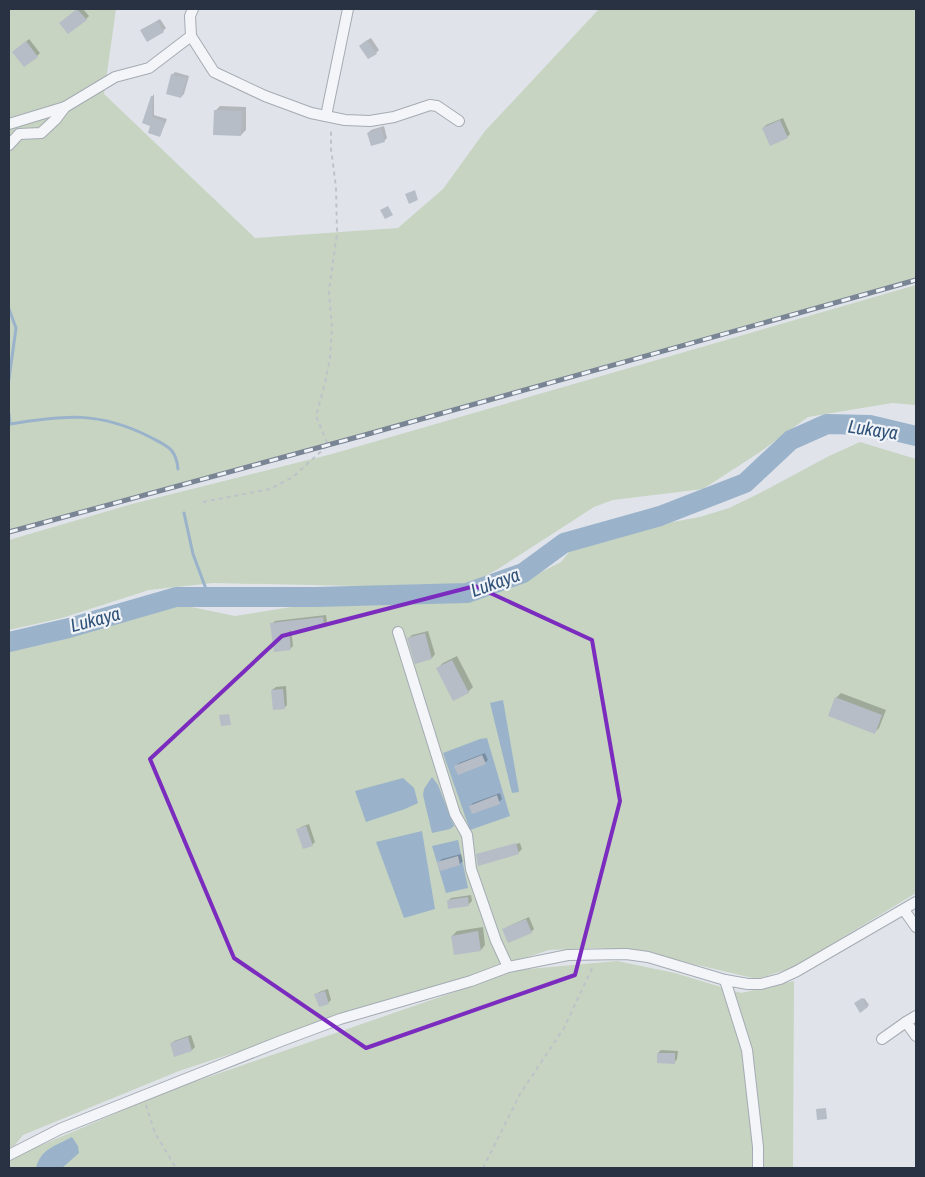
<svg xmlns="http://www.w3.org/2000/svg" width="925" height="1177" viewBox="0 0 925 1177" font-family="'Archivo Narrow',sans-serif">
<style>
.green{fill:#c6d4c1}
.water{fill:#9ab3cb}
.shadow{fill:#0003}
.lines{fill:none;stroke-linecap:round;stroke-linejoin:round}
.stream{stroke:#9ab3cb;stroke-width:3}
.river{stroke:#9ab3cb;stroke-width:20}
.building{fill:#b7bdc7}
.minor-casing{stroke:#a5abb4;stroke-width:12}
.path{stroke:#bec2c9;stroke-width:2;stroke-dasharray:4 4;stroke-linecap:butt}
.minor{stroke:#f3f5f8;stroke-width:10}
.rail-casing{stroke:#798494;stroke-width:5}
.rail{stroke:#f0f3f7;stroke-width:3;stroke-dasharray:9;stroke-linecap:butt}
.marked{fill:none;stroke:#7b2cbf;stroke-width:4;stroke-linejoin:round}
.labels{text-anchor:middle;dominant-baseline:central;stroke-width:4.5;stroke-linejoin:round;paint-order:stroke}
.water-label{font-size:19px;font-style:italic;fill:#305278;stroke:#f0f3f7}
</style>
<rect width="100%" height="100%" fill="#e0e4ea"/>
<g class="green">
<path d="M9,9h107l-12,85 151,144 143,-10 45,-39 42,-58 114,-122h317v271l-555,156 -352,96z"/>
<path d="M916,285v120l-24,-2 -84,14 -48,35 -57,37 -90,11 -19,7 -96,62 -28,15 -67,3 -190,-4 -64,7 -87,28 -53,12v-90l123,-36 200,-50z"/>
<path d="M860,442l56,17v434l-122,74 -37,12 -102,-24 -56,-7 -50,2 -370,121 -156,64 -8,10 -6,3v-498l36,-6 132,-40 58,12 75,-12 95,-1 91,-12 29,-11 36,-18 12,-15 45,-15 82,-15 29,-9 31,-15 69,-37z"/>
<path d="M617,961l58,12 66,20 53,-12 -1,187h-784v-9l159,-68 350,-121z"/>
</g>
<g class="water">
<path d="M503,700l16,92 -7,1 -22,-90z"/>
<path d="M487,738l23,78 -40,14 -27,-77 37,-14z"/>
<path d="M432,777l6,8 16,41 -4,3 -18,4 -9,-38 1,-6z"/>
<path d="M403,778l11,10 4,15 -13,6 -39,13 -11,-31z"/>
<path d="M422,831l13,78 -31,9 -28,-76z"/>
<path d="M458,840l10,48 -22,5 -14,-47z"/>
<path d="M72,1137l6,9 1,7 -17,15h-26c5,-20 20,-22 36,-31z"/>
</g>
<g class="shadow">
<path d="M78,9h5l6,7 -3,3 -22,1z"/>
<path d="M160,19l6,9 -3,3 -18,-3z"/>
<path d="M371,38l8,12 -3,3 -13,-10z"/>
<path d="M29,39l11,14 -3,3 -20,-7z"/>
<path d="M175,72l14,4 -5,18 -3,3 -9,-22z"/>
<path d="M154,94v21l13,4 -7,17 -8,-11v-28z"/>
<path d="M220,106l26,1v23l-5,5 -26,-24z"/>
<path d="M783,118l7,16 -3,3 -24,-9 3,-3z"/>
<path d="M384,126l3,12 -3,3 -16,-8 3,-3z"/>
<path d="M326,615l1,7 -3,3 -33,4 2,17 -3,3 -18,-25 3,-3z"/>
<path d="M428,631l7,23 -3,4 -16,4 -7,-24 3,-3z"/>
<path d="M457,656l16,31 -5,5 -30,-24 5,-5z"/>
<path d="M286,686l1,19 -3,3 -12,-18 4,-3z"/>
<path d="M841,693l45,17 -7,18 -5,5 -38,-35z"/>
<path d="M485,753l3,7 -3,3 -29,3 3,-3z"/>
<path d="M500,793l2,6 -3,3 -29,4 3,-3z"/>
<path d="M309,824l6,18 -3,3 -14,-15 3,-3z"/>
<path d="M520,843l2,6 -3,3 -40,12 -1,-10 1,-1v1z"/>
<path d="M461,854l2,7 -3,3 -19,6 -2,-8 3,-3z"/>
<path d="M471,895l1,6 -3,3 -20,4 -1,-7 3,-3z"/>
<path d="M529,917l5,12 -3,3 -27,-2 3,-3z"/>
<path d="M483,927l2,18 -4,5 -29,-14 5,-5z"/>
<path d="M328,989l3,11 -3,3 -12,-8 3,-3z"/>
<path d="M864,998l5,7 -9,6 -3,-8z"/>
<path d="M191,1035l4,12 -3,3 -21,-6 3,-3z"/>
<path d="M661,1050l17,1 -1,8 -3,4 -16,-10z"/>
</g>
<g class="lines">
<g class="stream">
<path d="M9,309l7,19 -7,51"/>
<path d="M9,414l1,10c54,-9 89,-13 140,13 17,9 26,11 28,32"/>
<path d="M184,513l9,41 16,43"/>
</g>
<path class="river" d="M9,642l60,-14 107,-31h139l152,-4 56,-20 41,-30 96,-27 85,-33 46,-43 36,-16 43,1 46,11"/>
</g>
<g class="building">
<path d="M77,9l10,11 -19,14 -9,-11z"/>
<path d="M157,21l7,11 -17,10 -7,-12z"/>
<path d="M367,40l10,14 -9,5 -9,-13z"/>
<path d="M26,41l12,16 -14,10 -12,-15z"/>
<path d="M171,74l16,4 -6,20 -15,-4z"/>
<path d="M151,96h2l-1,21 13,5 -5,15 -12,-4 2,-7 -8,-3z"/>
<path d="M214,110l28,1 -1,25 -28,-1z"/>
<path d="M780,120l8,18 -18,8 -8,-18z"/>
<path d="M381,128l4,14 -14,4 -4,-13z"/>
<path d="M415,190l3,10 -9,4 -4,-10z"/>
<path d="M388,206l5,9 -8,4 -5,-9z"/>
<path d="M323,617l1,9 -35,5 2,19 -17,2 -4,-29z"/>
<path d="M425,633l7,26 -17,5 -8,-26z"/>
<path d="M452,660l17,33 -16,8 -17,-33z"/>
<path d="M283,689l2,20 -12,1 -2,-20z"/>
<path d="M835,697l47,18 -7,19 -47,-18z"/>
<path d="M229,714l2,11 -10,1 -2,-11z"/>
<path d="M482,755l4,9 -28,11 -4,-9z"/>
<path d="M497,795l3,9 -28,10 -3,-8z"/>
<path d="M306,826l7,20 -10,3 -7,-20z"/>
<path d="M516,843l3,11 -41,12 -2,-12z"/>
<path d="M458,856l2,9 -20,6 -3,-9z"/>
<path d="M468,897l1,9 -21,3 -1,-9z"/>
<path d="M526,919l6,14 -24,10 -6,-14z"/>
<path d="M478,931l3,20 -27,4 -3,-19z"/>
<path d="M325,991l4,13 -10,3 -5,-13z"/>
<path d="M862,998l6,9 -8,6 -6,-10z"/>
<path d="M188,1037l4,14 -18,6 -4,-14z"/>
<path d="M657,1053h18v11l-18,-1z"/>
<path d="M826,1108l1,11 -10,1 -1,-11z"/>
</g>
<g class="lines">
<g class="minor-casing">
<g id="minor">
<path d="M193,9l-3,7 1,20 23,36 51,24 46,17 34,7 25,1 24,-4 36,-12 7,1 22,15"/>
<path d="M326,116l22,-107"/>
<path d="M9,124l56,-17 50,-30 34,-9 42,-32"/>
<path d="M9,145l10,-11 22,-1 15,-14 9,-12"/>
<path d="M398,632l57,182 12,21 4,34 25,72 12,26"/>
<path d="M904,910l12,17"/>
<path d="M725,980l22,70 11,97v21"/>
<path d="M916,1016l-10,6 10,14"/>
<path d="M882,1039l24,-17"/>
<path d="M9,1155l51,-26 221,-88 59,-22 131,-38 37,-14 60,-12 58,-1 22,3 77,23 23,4h13l19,-5 17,-8 119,-69"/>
</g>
</g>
<g class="path">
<path d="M203,502l67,-13 23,-12 35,-32 -12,-29 9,-33 5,-25 2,-30 -3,-37 8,-58 -1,-46 -5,-38v-21"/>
<path d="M146,1105l9,28 21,35"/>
<path d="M483,1168l37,-74 44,-66 30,-64"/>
</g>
<use href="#minor" class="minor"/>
<g class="rail-casing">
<path id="rail" d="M9,532l352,-96 555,-156"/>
</g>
<use href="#rail" class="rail"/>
</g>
<path class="marked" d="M475,586l117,54 28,161 -45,174 -209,73 -132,-90 -84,-199 132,-123z"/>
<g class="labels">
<g class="water-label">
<text transform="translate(873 429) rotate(8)">Lukaya</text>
<text transform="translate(495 582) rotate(-20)">Lukaya</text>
<text transform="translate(95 619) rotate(-15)">Lukaya</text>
</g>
</g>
<rect width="925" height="1177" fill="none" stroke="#283242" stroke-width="20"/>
</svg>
